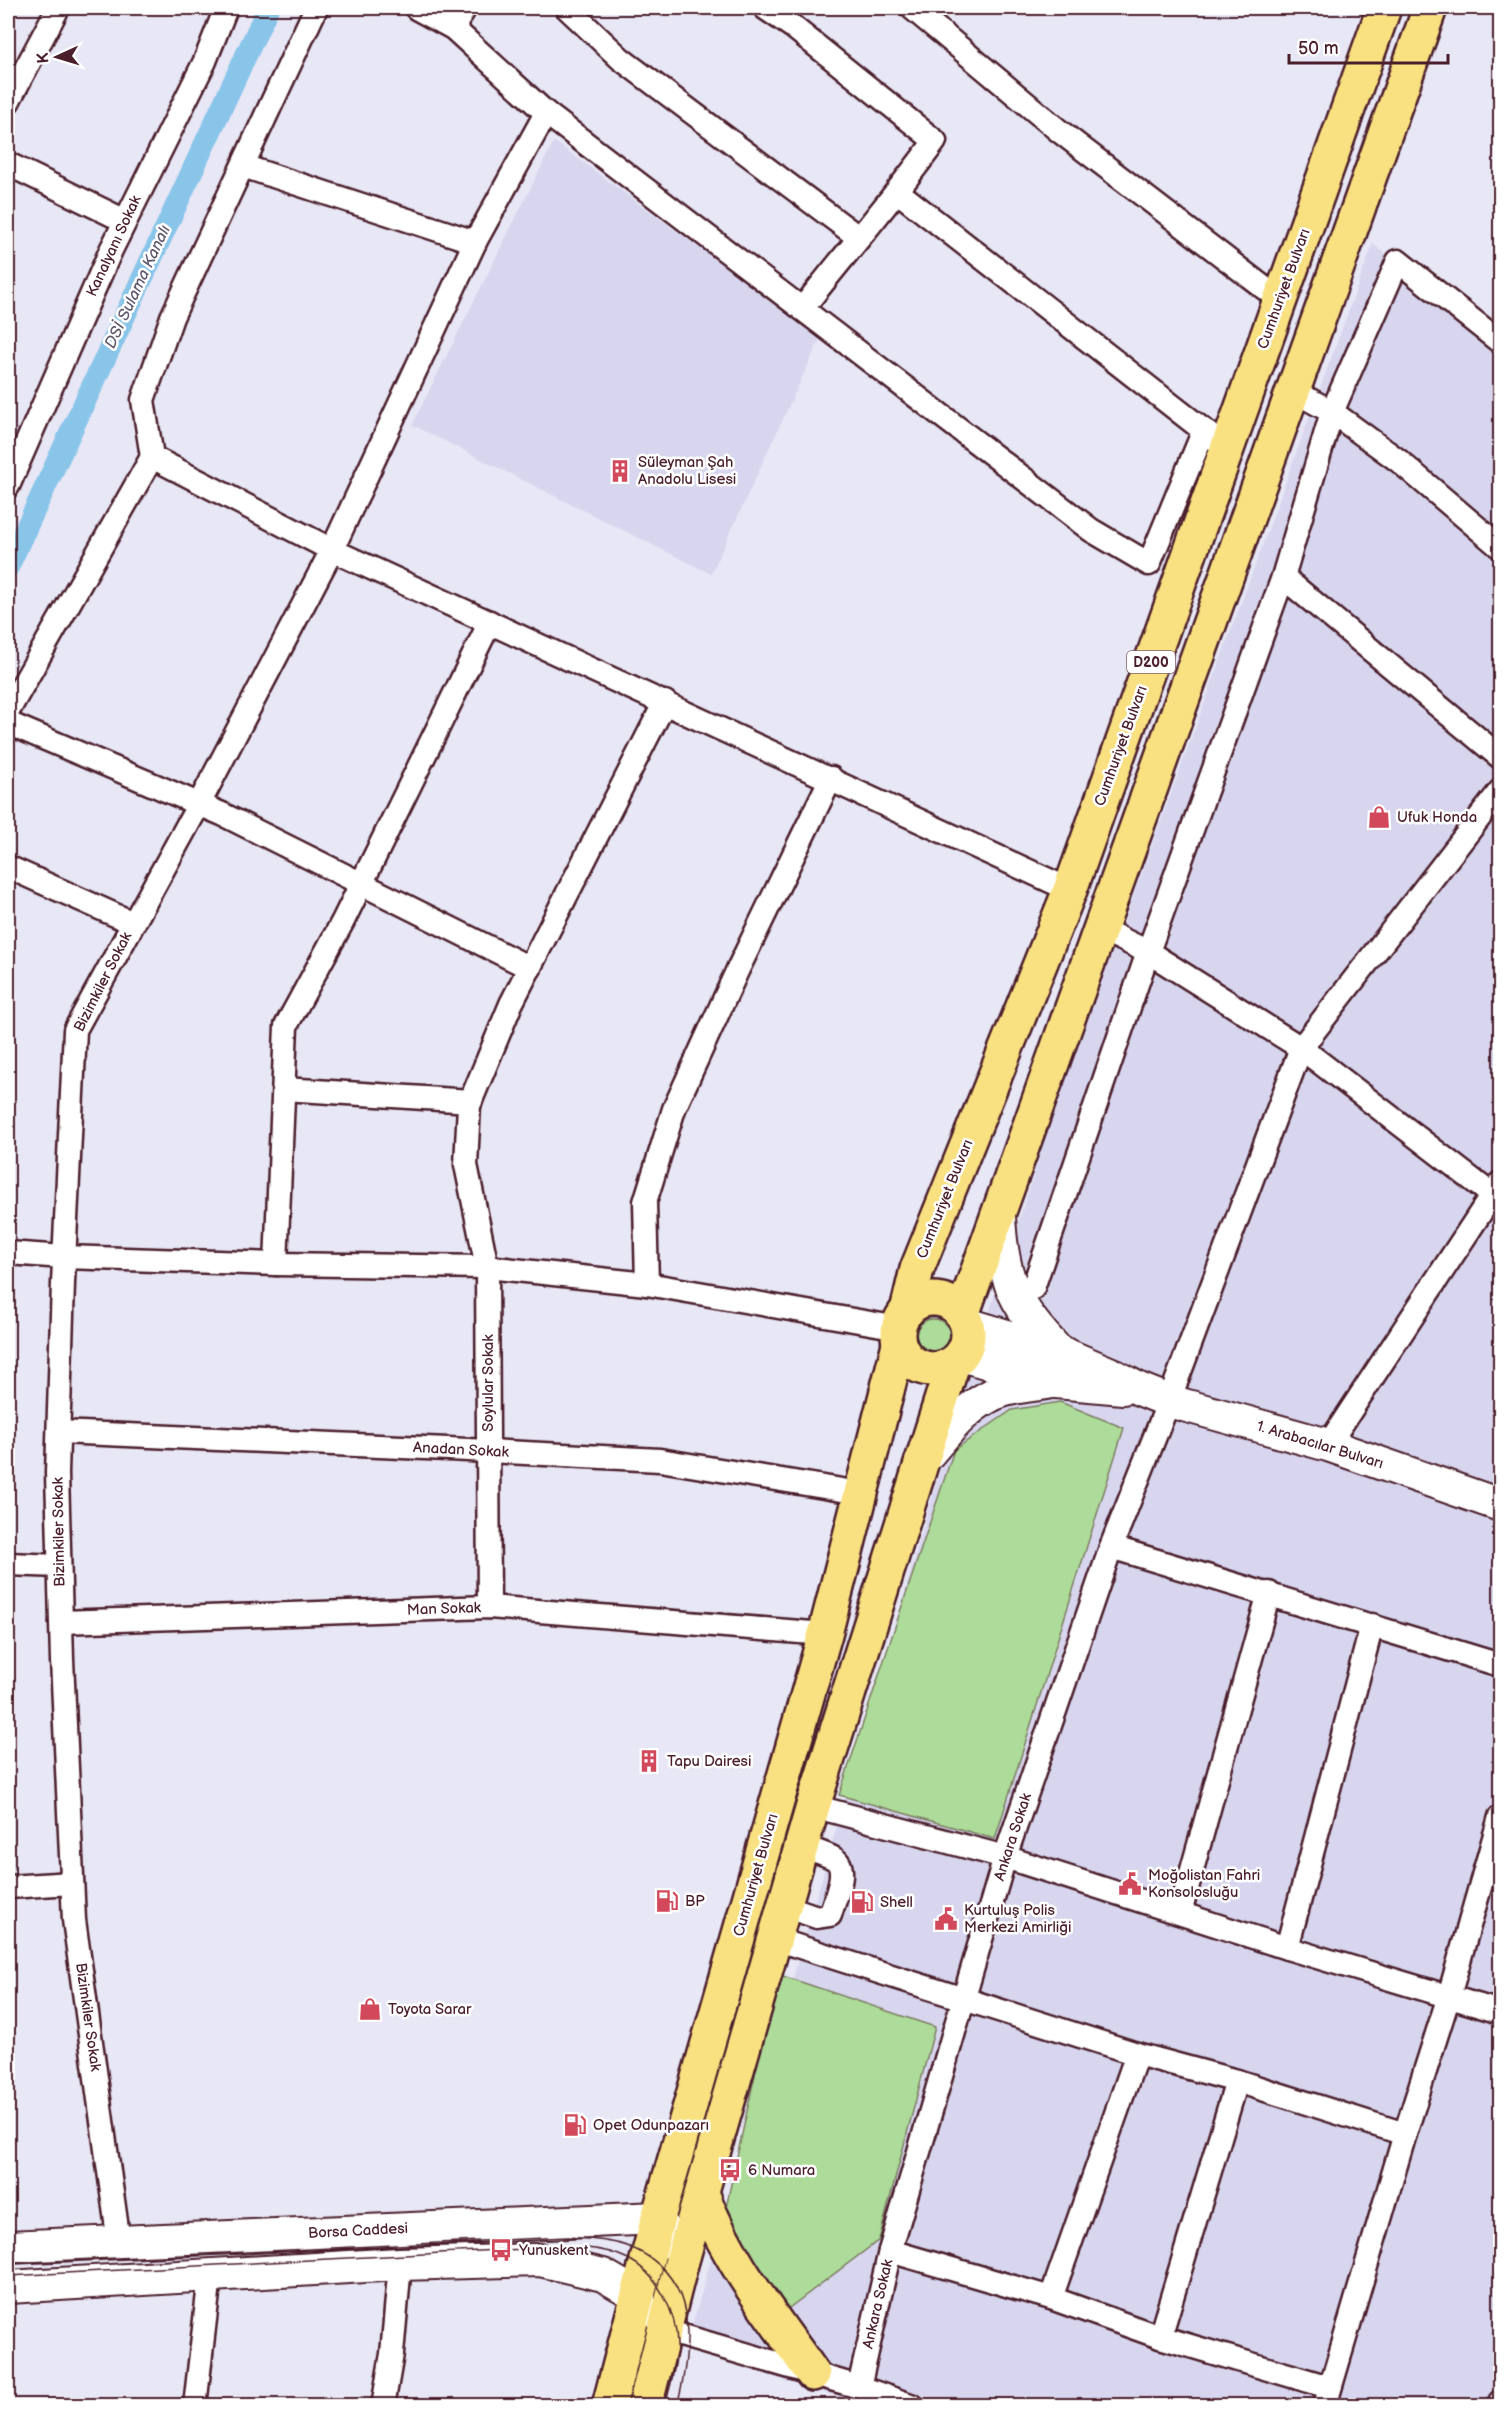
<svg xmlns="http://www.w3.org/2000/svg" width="1508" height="2413" viewBox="0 0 1508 2413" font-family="'Balsamiq Sans',sans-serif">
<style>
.built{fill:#d8d6ef}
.green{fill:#addb99;stroke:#7c7d62;stroke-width:1.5}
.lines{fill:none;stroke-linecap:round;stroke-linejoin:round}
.canal{stroke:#89c5e9;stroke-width:22}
.street-casing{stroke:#4a1f2b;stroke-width:27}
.secondary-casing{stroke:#4a1f2b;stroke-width:36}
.primary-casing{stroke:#4a1f2b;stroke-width:38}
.street{stroke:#fff;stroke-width:22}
.secondary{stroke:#fff;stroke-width:32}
.primary{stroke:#f9e181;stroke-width:33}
.tram{stroke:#4a1f2b;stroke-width:1.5}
.labels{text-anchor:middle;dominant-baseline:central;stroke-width:5;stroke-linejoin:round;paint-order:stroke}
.shield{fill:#fff;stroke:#80626b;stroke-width:1.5}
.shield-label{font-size:14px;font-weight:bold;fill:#4a1f2b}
.street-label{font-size:15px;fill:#4a1f2b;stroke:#fff}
.poi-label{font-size:15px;fill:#4a1f2b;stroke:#fff;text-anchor:start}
.water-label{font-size:16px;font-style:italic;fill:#60596e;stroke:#fff}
</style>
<rect width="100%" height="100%" fill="#e8e7f6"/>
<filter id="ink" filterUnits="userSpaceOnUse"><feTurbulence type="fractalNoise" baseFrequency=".0167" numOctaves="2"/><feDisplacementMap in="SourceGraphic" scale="12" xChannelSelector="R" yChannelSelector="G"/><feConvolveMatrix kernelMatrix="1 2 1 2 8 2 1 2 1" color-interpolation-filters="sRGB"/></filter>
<g filter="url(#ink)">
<g class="built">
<path d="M554,141l267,196 -110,237 -299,-149z"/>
<path d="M1373,244l127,104v2057h-635l-180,-55 273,-942 97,-299z"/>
</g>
<g class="green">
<circle cx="933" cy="1336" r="17"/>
<path d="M1060,1402l64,26 -129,411 -156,-44 115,-345 58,-40z"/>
<path d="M777,1974l158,53 -56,213 -98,74 -60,-84z"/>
</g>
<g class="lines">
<path class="canal" d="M8,567l260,-559"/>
<g class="street-casing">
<g id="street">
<path d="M316,8l-144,309 -29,83 9,57 180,93 143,-308 71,-129"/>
<path d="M416,8l37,20 93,85 545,417 58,34 55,-134"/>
<path d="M567,8l54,51 237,178"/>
<path d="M765,8l28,19 142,114c-42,58 -89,112 -133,168"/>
<path d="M912,8l146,122 222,170"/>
<path d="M453,28l12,-20"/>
<path d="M8,102l50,-94"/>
<path d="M8,164l117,57"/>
<path d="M243,166l232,76"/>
<path d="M898,192l318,248"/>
<path d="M1292,390l40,22 67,49 101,86"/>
<path d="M8,486l103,-236 94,-189 21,-53"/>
<path d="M1283,577l217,180"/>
<path d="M8,711l144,-254"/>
<path d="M8,723l214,91 308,154"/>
<path d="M8,867l125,56"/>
<path d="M1099,928l49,24 153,96 199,153"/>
<path d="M284,1089l187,12"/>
<path d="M8,1253l56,4 212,7 10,-238 57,-105 147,-299"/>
<path d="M276,1264l211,3 160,17 252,44"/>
<path d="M647,1284l-2,-82 29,-93 64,-140 93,-191"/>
<path d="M1033,1288l115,-336 135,-375 49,-165 66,-151 102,81"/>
<path d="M59,1432l389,17 212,11 200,33"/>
<path d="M1328,1445l172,-262"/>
<path d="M1111,1547l389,118"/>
<path d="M8,1564l51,2"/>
<path d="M489,1607l-2,-340 -21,-102 3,-60 42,-101 154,-302"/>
<path d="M61,1622l428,-15 336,27"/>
<path d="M813,1806l192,51 282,91 213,64"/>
<path d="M8,1887l64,-4"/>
<path d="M785,1906l32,11 13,-2c4,-15 21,-48 3,-57 -9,-5 -21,-8 -31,-12"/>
<path d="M1180,1913l89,-320"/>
<path d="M775,1939l362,115 100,27 168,53"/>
<path d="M1287,1948l85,-323"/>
<path d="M119,2243l-45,-323 -12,-260 -5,-187 6,-190 12,-253 124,-226 133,-254 738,340"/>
<path d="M890,2251l161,47 109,39 169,50"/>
<path d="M639,2296l27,35 193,56 54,19"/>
<path d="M1051,2298l86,-244"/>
<path d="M1160,2337l77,-256"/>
<path d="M859,2387l31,-136 115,-394 106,-310 58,-146 132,-353 199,-257"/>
<path d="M195,2406l15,-130"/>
<path d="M383,2406l9,-52 8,-90"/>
<path d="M1325,2406l80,-272 44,-138 51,-179"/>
<path d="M1499,2406l1,-4"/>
</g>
</g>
<g class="secondary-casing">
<g id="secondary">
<path d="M999,1216c3,64 16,91 60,136"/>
<path d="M967,1324l93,28 49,21 30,16 30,12 159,44 172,60"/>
<path d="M961,1355l95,27 67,6"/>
<path d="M921,1462c21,-23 40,-51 67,-65 17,-10 40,-11 59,-14"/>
<path d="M8,2247l650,-29 12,24"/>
<path d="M8,2287l392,-23 140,-4 63,15 36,21"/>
</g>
</g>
<g class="primary-casing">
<g id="primary">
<circle cx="933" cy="1334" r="35"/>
<path d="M907,1311l10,-42 153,-379 314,-882"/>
<path d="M962,1315l468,-1307"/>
<path d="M702,2193c24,66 71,124 111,181"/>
<path d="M609,2406l49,-188 167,-584 74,-290"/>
<path d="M645,2406l36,-142 132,-458 140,-443"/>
</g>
</g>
<use href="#street" class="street"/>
<use href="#secondary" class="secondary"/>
<use href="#primary" class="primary"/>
<g class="tram">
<path d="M8,2263l560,-26c19,2 40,2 59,9 72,27 66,97 50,160"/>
<path d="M8,2276c138,-7 277,-14 416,-22 35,-2 69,-4 104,-5 33,-1 67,-6 98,9 31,14 52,56 51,90 -1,20 -7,39 -12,58"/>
</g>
</g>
</g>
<defs>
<g id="building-bare" transform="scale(1.8)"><path d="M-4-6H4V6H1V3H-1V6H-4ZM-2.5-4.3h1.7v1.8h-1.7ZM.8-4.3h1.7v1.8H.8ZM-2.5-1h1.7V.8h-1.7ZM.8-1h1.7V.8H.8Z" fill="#d1495b" stroke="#fff" stroke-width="2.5" paint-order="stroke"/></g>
<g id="shop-bare" transform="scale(1.8)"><path d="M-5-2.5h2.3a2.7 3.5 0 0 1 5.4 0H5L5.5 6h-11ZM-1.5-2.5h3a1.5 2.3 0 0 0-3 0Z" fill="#d1495b" stroke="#fff" stroke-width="2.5" paint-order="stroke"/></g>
<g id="civic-bare" transform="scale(1.8)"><path d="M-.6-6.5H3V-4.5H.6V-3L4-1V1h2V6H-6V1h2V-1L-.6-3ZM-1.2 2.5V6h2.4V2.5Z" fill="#d1495b" stroke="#fff" stroke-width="2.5" paint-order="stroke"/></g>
<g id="fuel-bare" transform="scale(1.8)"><path d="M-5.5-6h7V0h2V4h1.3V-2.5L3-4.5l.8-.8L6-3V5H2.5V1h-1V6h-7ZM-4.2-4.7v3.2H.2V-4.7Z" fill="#d1495b" stroke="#fff" stroke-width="2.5" paint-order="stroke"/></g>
<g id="bus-bare" transform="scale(1.8)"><path d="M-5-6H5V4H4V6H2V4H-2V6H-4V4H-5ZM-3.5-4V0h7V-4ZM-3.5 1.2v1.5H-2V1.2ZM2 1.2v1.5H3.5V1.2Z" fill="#d1495b" stroke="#fff" stroke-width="2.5" paint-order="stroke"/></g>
</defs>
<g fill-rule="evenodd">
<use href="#building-bare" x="620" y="471"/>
<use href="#shop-bare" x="1379" y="817"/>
<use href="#building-bare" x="649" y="1761"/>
<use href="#civic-bare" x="1130" y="1884"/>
<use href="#fuel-bare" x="667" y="1901"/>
<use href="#fuel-bare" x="862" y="1902"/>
<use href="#civic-bare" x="946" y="1919"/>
<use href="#shop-bare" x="370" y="2009"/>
<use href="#fuel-bare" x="575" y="2125"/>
<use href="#bus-bare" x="730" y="2170"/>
<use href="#bus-bare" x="501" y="2250"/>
</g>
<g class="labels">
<rect class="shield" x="1127" y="651" width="48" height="22" rx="4.5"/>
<g class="shield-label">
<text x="1151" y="662">D200</text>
</g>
<g class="street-label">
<text transform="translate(114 246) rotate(-65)">Kanalyanı Sokak</text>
<text transform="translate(1284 289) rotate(-70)">Cumhuriyet Bulvarı</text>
<text transform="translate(1121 746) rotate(-70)">Cumhuriyet Bulvarı</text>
<text transform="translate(103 982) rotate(-63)">Bizimkiler Sokak</text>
<text transform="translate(945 1199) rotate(-68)">Cumhuriyet Bulvarı</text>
<text transform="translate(488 1383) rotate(-90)">Soylular Sokak</text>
<text transform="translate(1320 1445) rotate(17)">1. Arabacılar Bulvarı</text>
<text transform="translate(461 1450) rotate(3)">Anadan Sokak</text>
<text transform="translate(59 1532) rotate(-91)">Bizimkiler Sokak</text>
<text transform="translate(444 1609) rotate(-2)">Man Sokak</text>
<text transform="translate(1013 1837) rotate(-72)">Ankara Sokak</text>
<text transform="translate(756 1875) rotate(-74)">Cumhuriyet Bulvarı</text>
<text transform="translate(88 2017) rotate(82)">Bizimkiler Sokak</text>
<text transform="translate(358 2231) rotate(-3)">Borsa Caddesi</text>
<text transform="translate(878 2304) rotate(-77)">Ankara Sokak</text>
</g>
<g class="poi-label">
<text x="638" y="462">Süleyman Şah<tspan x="638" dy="17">Anadolu Lisesi</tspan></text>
<text x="1397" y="817">Ufuk Honda</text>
<text x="667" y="1761">Tapu Dairesi</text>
<text x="1148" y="1875">Moğolistan Fahri<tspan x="1148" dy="17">Konsolosluğu</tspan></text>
<text x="685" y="1901">BP</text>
<text x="880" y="1902">Shell</text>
<text x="964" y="1910">Kurtuluş Polis<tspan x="964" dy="17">Merkezi Amirliği</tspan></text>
<text x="388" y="2009">Toyota Sarar</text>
<text x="593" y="2125">Opet Odunpazarı</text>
<text x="748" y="2170">6 Numara</text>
<text x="519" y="2250">Yunuskent</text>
</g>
<g class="water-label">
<text transform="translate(138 287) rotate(-65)">DSİ Sulama Kanalı</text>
</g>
</g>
<rect width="1508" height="2413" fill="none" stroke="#fff" stroke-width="30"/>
<rect x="15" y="15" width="1478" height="2383" fill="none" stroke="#4a1f2b" stroke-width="2" filter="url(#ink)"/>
<g transform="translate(57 57) rotate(266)" stroke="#ffffff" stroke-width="4.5" paint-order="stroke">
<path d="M0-4.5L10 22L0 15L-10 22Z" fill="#4a1f2b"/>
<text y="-9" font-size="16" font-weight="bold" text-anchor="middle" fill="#4a1f2b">K</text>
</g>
<path d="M1289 54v9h159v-9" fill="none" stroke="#4a1f2b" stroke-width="3"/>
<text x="1298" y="54" font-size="18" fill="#4a1f2b" stroke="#ffffff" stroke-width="4.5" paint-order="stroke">50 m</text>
</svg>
